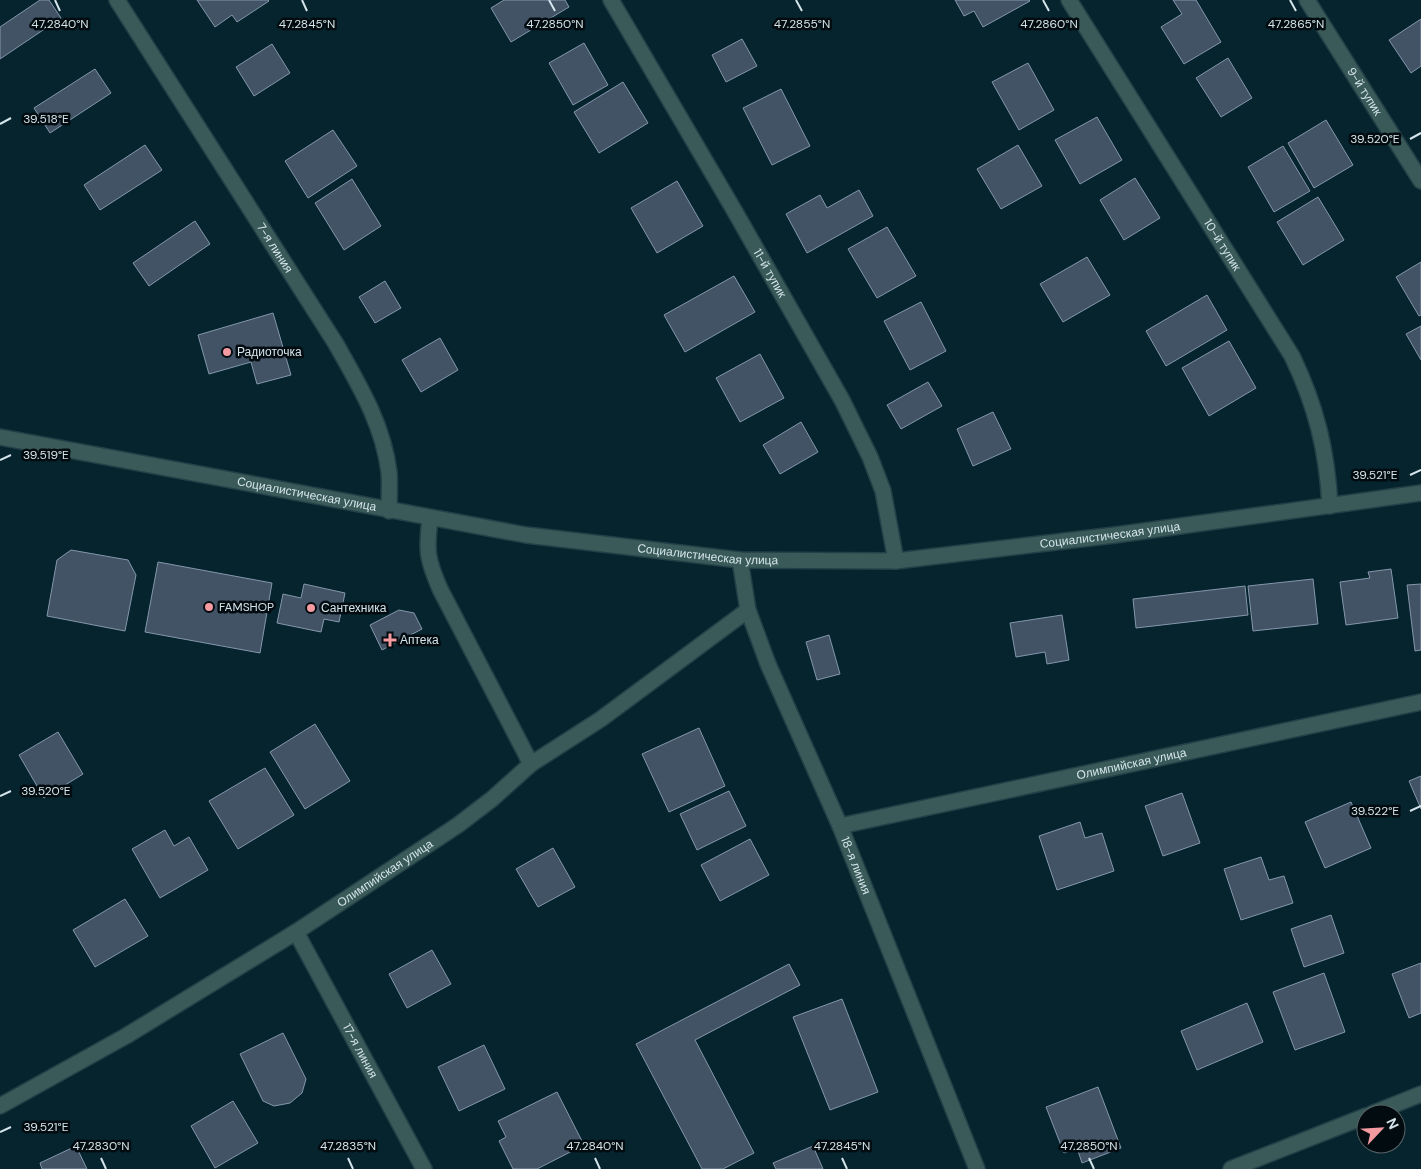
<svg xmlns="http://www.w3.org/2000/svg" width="1421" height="1169" viewBox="0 0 1421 1169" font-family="'DM Sans',sans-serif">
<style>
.building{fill:#425366;stroke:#8497ad}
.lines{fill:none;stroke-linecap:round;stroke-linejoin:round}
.minor-casing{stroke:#233f47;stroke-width:18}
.minor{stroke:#395a58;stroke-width:15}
.ticks{fill:none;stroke:#d4e4ea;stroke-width:2}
.poi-dot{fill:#f49aa1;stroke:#020b0f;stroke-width:2}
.labels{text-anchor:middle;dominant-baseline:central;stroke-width:5;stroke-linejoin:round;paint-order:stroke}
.street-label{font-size:12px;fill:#d4e4ea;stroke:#020b0f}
.poi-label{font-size:12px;fill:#d4e4ea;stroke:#020b0f;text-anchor:start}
.ticks-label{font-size:12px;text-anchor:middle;fill:#d4e4ea;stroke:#020b0f;stroke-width:5;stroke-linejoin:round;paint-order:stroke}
</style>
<rect width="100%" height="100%" fill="#06242d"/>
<g class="building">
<path d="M40,0h9l12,18 -61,41v-32z"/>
<path d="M197,0h71l1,1 -32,21 -5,-7 -17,12z"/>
<path d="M504,0h61l4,7 -58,35 -20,-34z"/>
<path d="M955,0h74l1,1 -47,26 -9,-16 -10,5z"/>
<path d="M1173,0h23l25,42 -37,22 -23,-37 21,-13z"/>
<path d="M1421,19v47l-10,7 -22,-33z"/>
<path d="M742,39l15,27 -31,16 -14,-27z"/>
<path d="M584,43l24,42 -35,20 -24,-42z"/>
<path d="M272,44l18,29 -36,23 -18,-29z"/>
<path d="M1228,58l24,40 -31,19 -25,-39z"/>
<path d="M1028,63l26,47 -35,20 -27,-48z"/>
<path d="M95,69l16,24 -61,40 -16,-25z"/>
<path d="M623,82l25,41 -49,30 -25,-41z"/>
<path d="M781,89l29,57 -38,19 -29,-57z"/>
<path d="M1097,117l25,43 -42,24 -25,-44z"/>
<path d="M1326,120l27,45 -39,23 -26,-45z"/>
<path d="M333,130l24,36 -49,32 -23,-37z"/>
<path d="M145,145l17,25 -62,40 -16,-25z"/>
<path d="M1018,145l24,41 -41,23 -24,-40z"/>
<path d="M1283,146l27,45 -36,21 -26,-45z"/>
<path d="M1135,178l25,40 -36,22 -24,-40z"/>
<path d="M352,179l29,47 -37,24 -29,-47z"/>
<path d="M677,181l26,45 -46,27 -26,-45z"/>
<path d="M859,190l14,26 -66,37 -21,-39 34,-19 7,13z"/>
<path d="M1318,197l26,43 -41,25 -26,-43z"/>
<path d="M195,221l15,23 -61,42 -16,-23z"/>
<path d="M887,227l29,49 -39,22 -29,-49z"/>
<path d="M1087,257l23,38 -47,27 -23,-38z"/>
<path d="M1421,262v53l-2,1 -23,-39z"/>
<path d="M734,276l21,36 -70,40 -21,-37z"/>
<path d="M385,281l16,27 -26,15 -16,-26z"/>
<path d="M1207,295l20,35 -61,36 -20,-35z"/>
<path d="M921,302l25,49 -36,19 -26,-49z"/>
<path d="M273,313l18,62 -34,9 -6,-22 -42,12 -11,-39z"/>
<path d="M1421,326v34l-15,-26z"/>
<path d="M440,338l18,32 -37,22 -19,-32z"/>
<path d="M1229,341l27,47 -47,28 -27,-48z"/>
<path d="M760,354l24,44 -44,24 -24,-44z"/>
<path d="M928,382l14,24 -41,23 -14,-24z"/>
<path d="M993,412l18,37 -38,17 -16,-37z"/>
<path d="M801,422l17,30 -38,22 -17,-29z"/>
<path d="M71,550l57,10 8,15 -11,56 -78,-15 10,-56z"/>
<path d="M158,562l114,21 -12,70 -115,-21z"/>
<path d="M1391,569l7,49 -52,7 -6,-43 30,-4 -2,-6z"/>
<path d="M1313,579l5,45 -65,7 -5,-45z"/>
<path d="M304,584l41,9 -6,29 -15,-3 -3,13 -44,-9 6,-29 18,4z"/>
<path d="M1421,584v66l-6,1 -8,-66z"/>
<path d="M1245,586l3,29 -112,13 -3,-29z"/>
<path d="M399,610l15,3 8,16 -40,21 -12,-25z"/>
<path d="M1062,615l7,45 -22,4 -2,-12 -29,5 -6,-34z"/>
<path d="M829,635l11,39 -23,6 -11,-38z"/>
<path d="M315,724l35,57 -45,28 -35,-57z"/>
<path d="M699,728l26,58 -56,26 -27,-58z"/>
<path d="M58,732l25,42 -39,24 -25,-43z"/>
<path d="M265,768l29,47 -56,34 -29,-48z"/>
<path d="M1421,776v33l-12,-28z"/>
<path d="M729,791l17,35 -49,24 -17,-36z"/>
<path d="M1182,793l18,50 -37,13 -18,-50z"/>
<path d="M1351,802l20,46 -46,20 -20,-46z"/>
<path d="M1080,822l5,16 17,-5 12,38 -57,19 -18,-54z"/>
<path d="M165,830l9,16 15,-9 19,33 -48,28 -28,-49z"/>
<path d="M750,839l19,36 -49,26 -19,-36z"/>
<path d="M553,848l22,39 -37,20 -22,-38z"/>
<path d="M1261,857l8,23 15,-4 9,27 -52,17 -17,-51z"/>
<path d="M125,899l23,37 -53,31 -22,-37z"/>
<path d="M1331,915l13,38 -40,14 -13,-38z"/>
<path d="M432,950l19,34 -44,24 -18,-34z"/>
<path d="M1421,963v50l-12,5 -17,-44z"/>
<path d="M789,964l11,21 -105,55 59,113 -31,16h-21l-66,-125z"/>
<path d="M1324,973l21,59 -50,18 -22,-58z"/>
<path d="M842,999l36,93 -48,18 -37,-93z"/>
<path d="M1247,1003l16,39 -66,28 -16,-39z"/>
<path d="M283,1033l23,46 -4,14 -12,10 -16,3 -11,-5 -23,-47z"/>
<path d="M484,1045l21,44 -46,22 -21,-44z"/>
<path d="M1098,1087l23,61 -39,15 -5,-15 -13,5 -18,-46z"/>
<path d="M557,1092l27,53 -47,24h-24l-14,-28 7,-4 -8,-16z"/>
<path d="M233,1101l25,42 -43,25 -24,-42z"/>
<path d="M76,1146l11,23h-45l-2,-6z"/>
<path d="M813,1146l10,23h-47l-3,-6z"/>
</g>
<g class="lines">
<g class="minor-casing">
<g id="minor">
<path id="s1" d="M117,0l219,344c23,41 47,80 53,128 1,13 0,26 0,39"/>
<path id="s2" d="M611,0l123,210 108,190 28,57 13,34 13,70"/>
<path id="s3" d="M1069,0l223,356c24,50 35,94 38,150"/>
<path id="s4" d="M1307,0l114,181"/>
<path id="s5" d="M0,437l526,98 214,25 156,1 219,-26 306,-42"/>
<path d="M430,519c-4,32 -3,40 10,70l91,175"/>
<path id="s6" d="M740,560l8,50 20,54 72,162 137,343"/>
<path id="s7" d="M840,826l581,-124"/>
<path id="s8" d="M296,932l128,237"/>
<path id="s9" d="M0,1106l126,-70 170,-104 162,-107 34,-26 39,-35 70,-45 147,-109"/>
<path d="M1371,1114l50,-20"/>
<path d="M1231,1169l135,-53"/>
</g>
</g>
<use href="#minor" class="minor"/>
</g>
<path class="ticks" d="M55,0l5,11M302,0l5,11M549,0l6,11M796,0l6,11M1043,0l6,11M1290,0l6,11M0,124l11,-6M1410,139l11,-6M0,460l11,-5M1410,475l11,-5M0,796l11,-5M1410,811l11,-5M0,1132l11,-5M101,1158l5,11M348,1158l5,11M595,1158l5,11M842,1158l5,11M1089,1158l5,11"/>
<g class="poi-dot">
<circle cx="227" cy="352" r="5"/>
<circle cx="209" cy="607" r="5"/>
<circle cx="311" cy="608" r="5"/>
<path d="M387.5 632.5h5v5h5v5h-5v5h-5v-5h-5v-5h5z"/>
</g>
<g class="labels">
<g class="street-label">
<text stroke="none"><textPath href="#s4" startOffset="108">9-й тупик</textPath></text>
<text stroke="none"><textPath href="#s3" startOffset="289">10-й тупик</textPath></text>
<text stroke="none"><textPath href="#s1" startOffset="294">7-я линия</textPath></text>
<text stroke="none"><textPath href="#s2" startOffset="316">11-й тупик</textPath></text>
<text stroke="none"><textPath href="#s5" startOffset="312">Социалистическая улица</textPath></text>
<text stroke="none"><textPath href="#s5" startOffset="1122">Социалистическая улица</textPath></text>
<text stroke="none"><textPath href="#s5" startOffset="718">Социалистическая улица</textPath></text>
<text stroke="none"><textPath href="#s7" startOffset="298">Олимпийская улица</textPath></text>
<text stroke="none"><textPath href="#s6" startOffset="328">18-я линия</textPath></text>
<text stroke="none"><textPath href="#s9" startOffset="450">Олимпийская улица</textPath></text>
<text stroke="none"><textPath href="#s8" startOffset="135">17-я линия</textPath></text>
</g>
<g class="poi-label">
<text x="237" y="352">Радиоточка</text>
<text x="219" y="607">FAMSHOP</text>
<text x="321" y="608">Сантехника</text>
<text x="400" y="640">Аптека</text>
</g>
</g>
<g class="ticks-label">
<text x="60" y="28">47.2840°N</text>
<text x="307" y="28">47.2845°N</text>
<text x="555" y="28">47.2850°N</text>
<text x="802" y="28">47.2855°N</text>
<text x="1049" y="28">47.2860°N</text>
<text x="1296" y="28">47.2865°N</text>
<text x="46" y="123">39.518°E</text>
<text x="1375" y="143">39.520°E</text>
<text x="46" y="459">39.519°E</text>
<text x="1375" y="479">39.521°E</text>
<text x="46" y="795">39.520°E</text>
<text x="1375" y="815">39.522°E</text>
<text x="46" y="1131">39.521°E</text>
<text x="348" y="1150">47.2835°N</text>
<text x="101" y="1150">47.2830°N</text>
<text x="595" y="1150">47.2840°N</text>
<text x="842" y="1150">47.2845°N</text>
<text x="1089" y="1150">47.2850°N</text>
</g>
<g transform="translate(1381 1129) rotate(65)"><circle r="24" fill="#020b0f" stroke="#566267"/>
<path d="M0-4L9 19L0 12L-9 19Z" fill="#f49aa1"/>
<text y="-8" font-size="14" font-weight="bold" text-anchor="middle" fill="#d4e4ea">N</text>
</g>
</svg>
